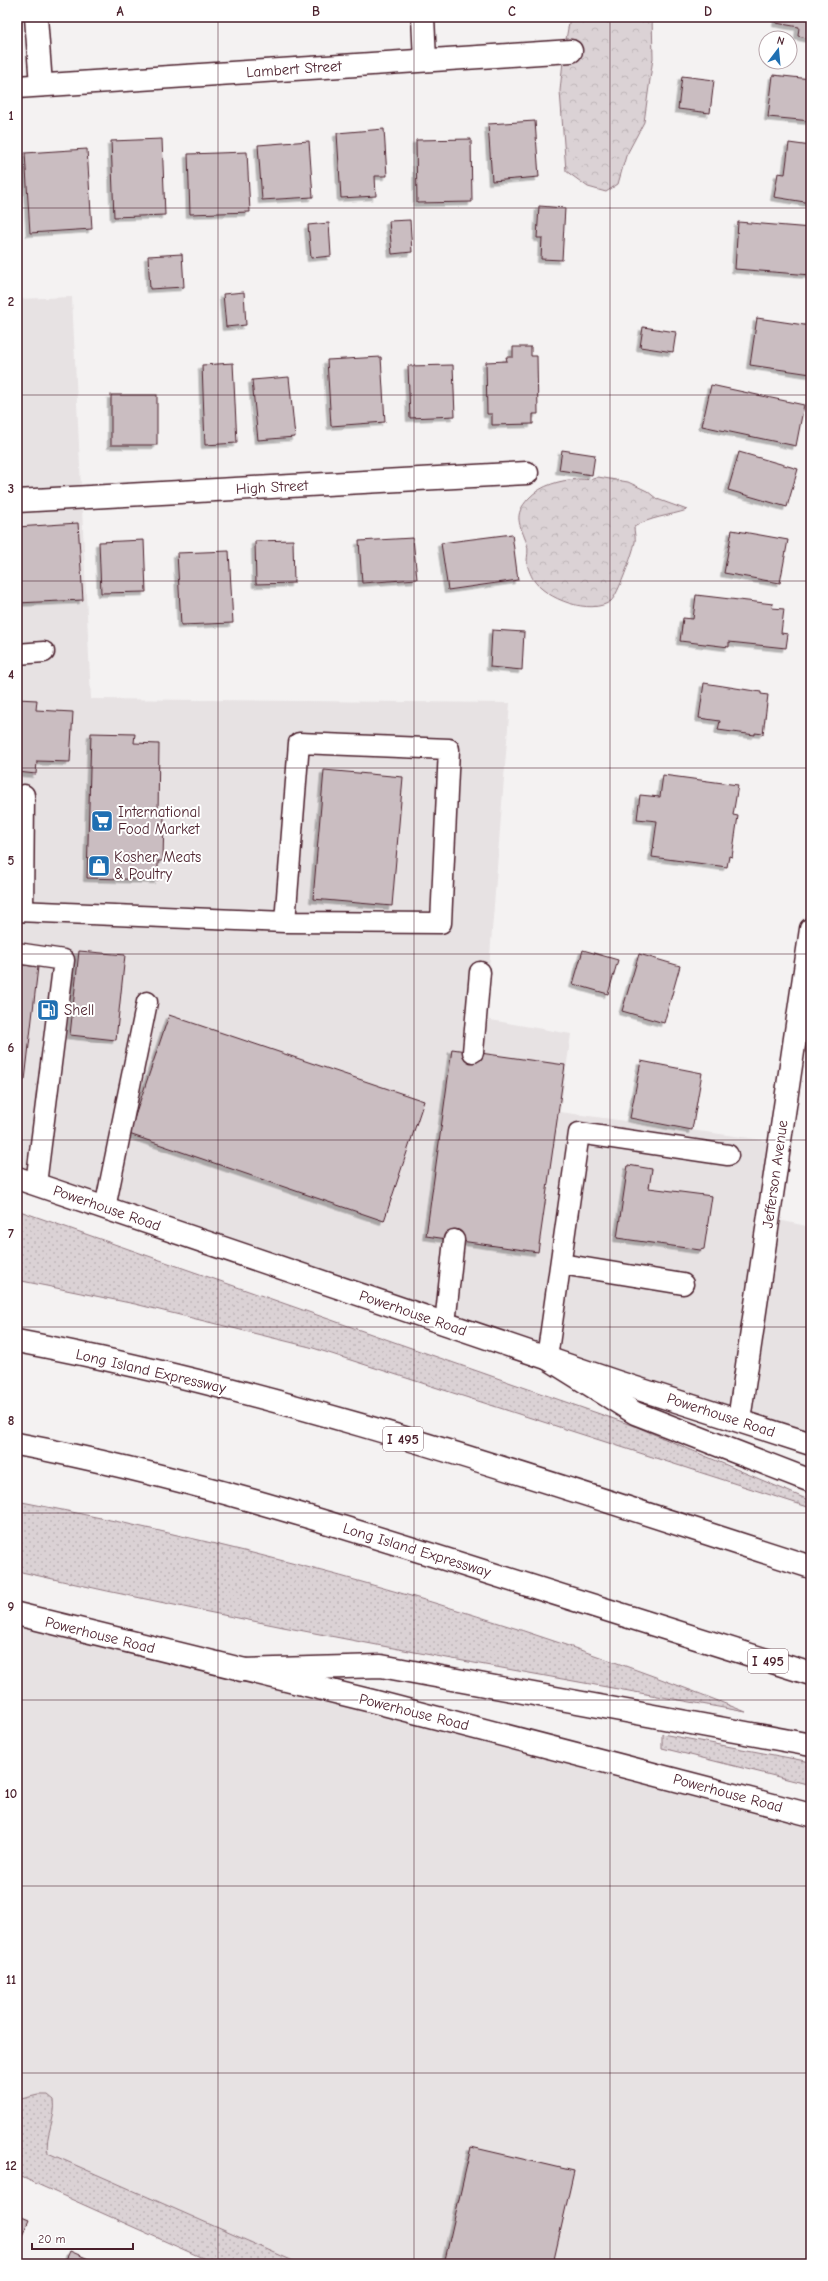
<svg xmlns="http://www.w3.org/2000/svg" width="828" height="2281" viewBox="0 0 828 2281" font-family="'Comic Neue',sans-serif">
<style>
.built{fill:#e7e2e3}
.grass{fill:url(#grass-dots);stroke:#927880}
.forest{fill:url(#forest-crowns);stroke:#927880}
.building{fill:#cabdc1;stroke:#4a1f2b;filter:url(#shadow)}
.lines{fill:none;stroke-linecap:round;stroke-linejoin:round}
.lane-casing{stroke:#4a1f2b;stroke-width:23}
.street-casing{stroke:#4a1f2b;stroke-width:25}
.secondary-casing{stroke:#4a1f2b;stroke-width:25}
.highway-casing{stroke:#4a1f2b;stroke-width:25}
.lane{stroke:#fff;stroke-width:20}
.street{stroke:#fff;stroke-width:22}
.secondary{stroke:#fff;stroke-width:22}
.highway{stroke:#fff;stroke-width:22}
.grid{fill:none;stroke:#4a1f2b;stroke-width:1;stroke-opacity:0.55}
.labels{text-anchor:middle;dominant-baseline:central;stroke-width:4;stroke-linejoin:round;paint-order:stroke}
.shield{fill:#fff;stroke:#80626b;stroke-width:1}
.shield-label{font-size:14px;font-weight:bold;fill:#4a1f2b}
.street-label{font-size:15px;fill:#4a1f2b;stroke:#fff}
.poi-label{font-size:15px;fill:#4a1f2b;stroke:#fff;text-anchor:start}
.neatline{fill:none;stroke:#4a1f2b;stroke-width:1.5}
.grid-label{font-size:13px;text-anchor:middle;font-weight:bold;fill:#4a1f2b}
</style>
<defs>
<pattern id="grass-dots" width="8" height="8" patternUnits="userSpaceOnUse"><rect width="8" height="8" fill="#dbd2d5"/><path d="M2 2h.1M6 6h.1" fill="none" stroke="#bdb4b7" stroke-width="1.8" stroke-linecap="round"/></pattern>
<pattern id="forest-crowns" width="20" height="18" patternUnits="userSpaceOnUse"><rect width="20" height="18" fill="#dbd2d5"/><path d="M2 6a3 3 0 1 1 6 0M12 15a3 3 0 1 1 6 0" fill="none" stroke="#bdb4b7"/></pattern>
<filter id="shadow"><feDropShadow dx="-3.5" dy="3.5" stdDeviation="0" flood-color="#0004"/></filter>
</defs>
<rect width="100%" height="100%" fill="#f4f2f2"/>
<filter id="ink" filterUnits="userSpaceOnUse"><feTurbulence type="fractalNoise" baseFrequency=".025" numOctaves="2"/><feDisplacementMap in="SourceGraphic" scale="8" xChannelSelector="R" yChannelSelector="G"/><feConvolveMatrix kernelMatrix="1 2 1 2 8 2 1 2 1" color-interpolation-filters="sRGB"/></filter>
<g filter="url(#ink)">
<g class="built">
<path d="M72,297l19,402 419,4 -25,316 86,15 -11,78 218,30 -9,76 42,9v217l-794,-266v-879z"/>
<path d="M17,1614l794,201v449h-595l-199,-89z"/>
</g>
<g class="grass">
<path d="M17,1210l620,217 174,74v7l-501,-161 -175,-43 -118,-24z"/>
<path d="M17,1501c248,48 494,116 729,211 -244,-44 -488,-86 -729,-141z"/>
<path d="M662,1734l149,28v23l-149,-37z"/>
<path d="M38,2095h10l6,5c3,18 -10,35 -6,53l252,111h-84l-199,-89v-75z"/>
</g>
<g class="forest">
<path d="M570,17h82l1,41 -9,64 -18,34 -8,28 -12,8 -18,-5 -22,-16 -6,-80 4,-40z"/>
<path d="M598,477l30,5 19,9 10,8 30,11c-18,6 -37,7 -53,17 0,5 2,11 1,15 -2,11 -17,53 -24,59 -20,15 -66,-2 -78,-22 -2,-4 -6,-12 -6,-17 0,-6 2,-11 0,-18 -7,-20 -15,-28 2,-46 12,-13 32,-18 49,-19 8,0 12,2 20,-2z"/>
</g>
<g class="building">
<path d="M777,17h34v22l-13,-3 1,-9 -23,-4z"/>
<path d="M773,75l38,4v42l-43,-4z"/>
<path d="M682,76l32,4 -4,33 -32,-4z"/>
<path d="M535,121l4,56 -47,4 -4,-57z"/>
<path d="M384,129l3,47h-12l1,20 -35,2 -4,-65z"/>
<path d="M162,139l3,76 -51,2 -3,-76z"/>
<path d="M471,139l1,63 -55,1 -1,-63z"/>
<path d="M309,141l4,56 -51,3 -4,-55z"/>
<path d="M789,143l22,3v57l-37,-6 4,-24 7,1z"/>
<path d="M87,149l5,80 -62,4 -5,-80z"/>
<path d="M247,152l3,60 -60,2 -2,-60z"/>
<path d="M539,206l26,2 -3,52 -21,-1 1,-21h-5z"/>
<path d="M410,220l2,32 -20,2 -3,-33z"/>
<path d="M738,222l73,6v47l-76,-6z"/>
<path d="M329,223l2,33 -20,2 -3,-33z"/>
<path d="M182,254l2,33 -34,2 -2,-33z"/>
<path d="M244,292l2,33 -20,2 -3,-33z"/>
<path d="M757,318l54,8v48l-61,-9z"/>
<path d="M643,327l33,5 -3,20 -33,-5z"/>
<path d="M513,347h18v9h6l1,58h-5v10l-41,1v-11h-5l-1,-52 21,-1 -1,-4h7z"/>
<path d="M381,357l4,65 -54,4 -4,-66z"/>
<path d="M233,363l4,80 -32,2 -3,-80z"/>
<path d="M453,365l2,51 -45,2 -2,-52z"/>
<path d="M289,377l6,60 -37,3 -6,-60z"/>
<path d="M711,385l93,20 -8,41 -94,-20z"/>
<rect x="111" y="395" width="46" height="50"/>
<path d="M562,450l33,5 -3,20 -33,-5z"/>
<path d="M739,452l59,17 -11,38 -59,-17z"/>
<path d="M78,523l5,77 -66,3v-76z"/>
<path d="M732,530l56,10 -8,43 -56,-10z"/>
<path d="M512,534l6,46 -70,10 -7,-47z"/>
<path d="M413,538l4,41 -55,4 -3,-42z"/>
<path d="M144,540l2,52 -45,1 -2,-51z"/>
<path d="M293,540l1,43 -38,1 -1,-43z"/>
<path d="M229,551l4,72 -52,2 -4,-72z"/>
<path d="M696,595l77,9 -1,4 12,1 -3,24 7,1 -2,14 -57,-6v5l-49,-6 3,-23 10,1z"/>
<path d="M492,630l32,2 -2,38 -32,-3z"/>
<path d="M704,683l57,9v2l7,1 -5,39 -8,-1v2l-37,-5 2,-9 -21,-3z"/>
<path d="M17,699l20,1 -1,10 37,2 -3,50 -33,-1 -1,13 -19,-2z"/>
<path d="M91,733l44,1 -1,9 25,1 -1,72h6l-1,45h-5v19l-71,-2z"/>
<path d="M324,770l79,7 -11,129 -79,-7z"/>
<path d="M663,775l75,10 -5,30 5,1 -6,41 -3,-1 -2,11 -75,-10 5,-36 -20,-2 3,-24 20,2z"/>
<path d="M583,950l35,10 -10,34 -35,-10z"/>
<path d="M79,951l46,4 -9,85 -46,-5z"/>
<path d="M639,954l41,12 -16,57 -42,-12z"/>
<path d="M17,964l21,3 -13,113 -8,-1z"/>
<path d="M169,1015l255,86 -40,120 -255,-87z"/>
<path d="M452,1049l113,16 -27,187 -112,-16z"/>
<path d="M641,1061l61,12 -10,57 -62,-12z"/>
<path d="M628,1165l24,4 -3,19 63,8 -8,53 -4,1 -83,-12z"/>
<path d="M471,2147l103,24 -21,93h-109z"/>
<path d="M17,2215l12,5 -12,27z"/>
<path d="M70,2251l30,13h-36z"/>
</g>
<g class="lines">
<g class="lane-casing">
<g id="lane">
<path d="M17,654l27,-2"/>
<path d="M17,911l268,11 156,1 8,-174 -150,-6 -14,179"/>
<path d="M23,911l1,-116"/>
<path d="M17,953l47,7 -28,224"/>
<path d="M473,1052l7,-80"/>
<path d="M105,1208l42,-206"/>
<path d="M561,1264l122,20"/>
<path d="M445,1324l9,-84"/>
<path d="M547,1358l32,-225 149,22"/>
</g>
</g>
<g class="street-casing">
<g id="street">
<path d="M36,17l5,68"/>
<path d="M423,17l2,43"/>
<path d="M17,87l554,-36"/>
<path d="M17,501l510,-28"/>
<path d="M739,1420l72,-491"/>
</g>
</g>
<g class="secondary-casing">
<g id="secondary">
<path d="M17,1178l600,204 194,62"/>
<path d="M17,1614l355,87 439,114"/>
</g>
</g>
<g class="highway-casing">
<g id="highway">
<path d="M17,1341c270,51 532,142 794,226"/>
<path d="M547,1358l88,55 176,68"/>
<path d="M17,1444c159,30 315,79 469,128 108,34 217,68 325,102"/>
<path d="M241,1670l140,-4 430,79"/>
</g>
</g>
<use href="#lane" class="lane"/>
<use href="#street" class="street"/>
<use href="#secondary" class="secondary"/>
<use href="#highway" class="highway"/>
</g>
</g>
<path class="grid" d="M218,17v2247M414,17v2247M610,17v2247M17,208h794M17,395h794M17,581h794M17,768h794M17,954h794M17,1140h794M17,1327h794M17,1513h794M17,1700h794M17,1886h794M17,2073h794"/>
<defs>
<g id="supermarket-square" transform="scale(1.15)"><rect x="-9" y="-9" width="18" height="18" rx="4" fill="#1f6fb2" stroke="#fff"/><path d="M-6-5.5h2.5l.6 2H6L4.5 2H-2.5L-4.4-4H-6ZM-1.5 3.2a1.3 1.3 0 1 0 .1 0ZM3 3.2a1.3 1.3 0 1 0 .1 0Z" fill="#fff"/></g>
<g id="shop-square" transform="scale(1.15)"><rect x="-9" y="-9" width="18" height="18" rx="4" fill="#1f6fb2" stroke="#fff"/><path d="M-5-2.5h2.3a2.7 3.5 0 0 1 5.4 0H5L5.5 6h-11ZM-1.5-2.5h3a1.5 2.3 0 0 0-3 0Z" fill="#fff"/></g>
<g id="fuel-square" transform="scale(1.15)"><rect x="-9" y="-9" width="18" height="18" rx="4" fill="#1f6fb2" stroke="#fff"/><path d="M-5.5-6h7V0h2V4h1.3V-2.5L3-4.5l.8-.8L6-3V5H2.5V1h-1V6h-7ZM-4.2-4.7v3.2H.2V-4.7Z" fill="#fff"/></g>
</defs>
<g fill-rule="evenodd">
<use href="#supermarket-square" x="102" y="821"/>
<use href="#shop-square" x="99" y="866"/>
<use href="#fuel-square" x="48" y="1010"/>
</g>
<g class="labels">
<g class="shield">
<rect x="383" y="1427" width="40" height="24" rx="3"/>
<rect x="748" y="1649" width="40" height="24" rx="3"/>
</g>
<g class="shield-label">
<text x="403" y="1439">I 495</text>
<text x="768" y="1661">I 495</text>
</g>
<g class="street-label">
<text transform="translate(294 69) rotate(-4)">Lambert Street</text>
<text transform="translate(272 487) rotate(-3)">High Street</text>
<text transform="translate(775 1174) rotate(-82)">Jefferson Avenue</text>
<text transform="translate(107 1208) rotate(19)">Powerhouse Road</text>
<text transform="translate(413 1313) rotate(19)">Powerhouse Road</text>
<text transform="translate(151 1371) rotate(13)">Long Island Expressway</text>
<text transform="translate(721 1415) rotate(18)">Powerhouse Road</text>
<text transform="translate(417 1550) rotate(17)">Long Island Expressway</text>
<text transform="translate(100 1635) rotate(14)">Powerhouse Road</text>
<text transform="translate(414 1712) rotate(14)">Powerhouse Road</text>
<text transform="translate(728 1793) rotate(15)">Powerhouse Road</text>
</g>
<g class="poi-label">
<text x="118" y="812">International<tspan x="118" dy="17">Food Market</tspan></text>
<text x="114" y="857">Kosher Meats<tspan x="114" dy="17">&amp; Poultry</tspan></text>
<text x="64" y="1010">Shell</text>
</g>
</g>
<rect width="828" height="2281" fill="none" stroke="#fff" stroke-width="44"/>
<g transform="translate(778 50) rotate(16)"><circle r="19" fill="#ffffff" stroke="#b7a5aa"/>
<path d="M0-3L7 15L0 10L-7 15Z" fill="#1f6fb2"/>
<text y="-6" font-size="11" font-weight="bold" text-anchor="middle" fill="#4a1f2b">N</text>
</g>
<path d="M32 2243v6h101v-6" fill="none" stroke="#4a1f2b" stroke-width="2"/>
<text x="38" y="2243" font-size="12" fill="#4a1f2b" stroke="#ffffff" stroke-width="3" paint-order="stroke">20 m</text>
<rect x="22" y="22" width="784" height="2237" class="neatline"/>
<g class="grid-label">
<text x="120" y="16">A</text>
<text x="316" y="16">B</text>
<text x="512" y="16">C</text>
<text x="708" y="16">D</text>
<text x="11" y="120">1</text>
<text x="11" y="306">2</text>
<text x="11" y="493">3</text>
<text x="11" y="679">4</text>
<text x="11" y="865">5</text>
<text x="11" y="1052">6</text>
<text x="11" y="1238">7</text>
<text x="11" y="1425">8</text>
<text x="11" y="1611">9</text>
<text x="11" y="1798">10</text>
<text x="11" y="1984">11</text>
<text x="11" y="2170">12</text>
</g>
</svg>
